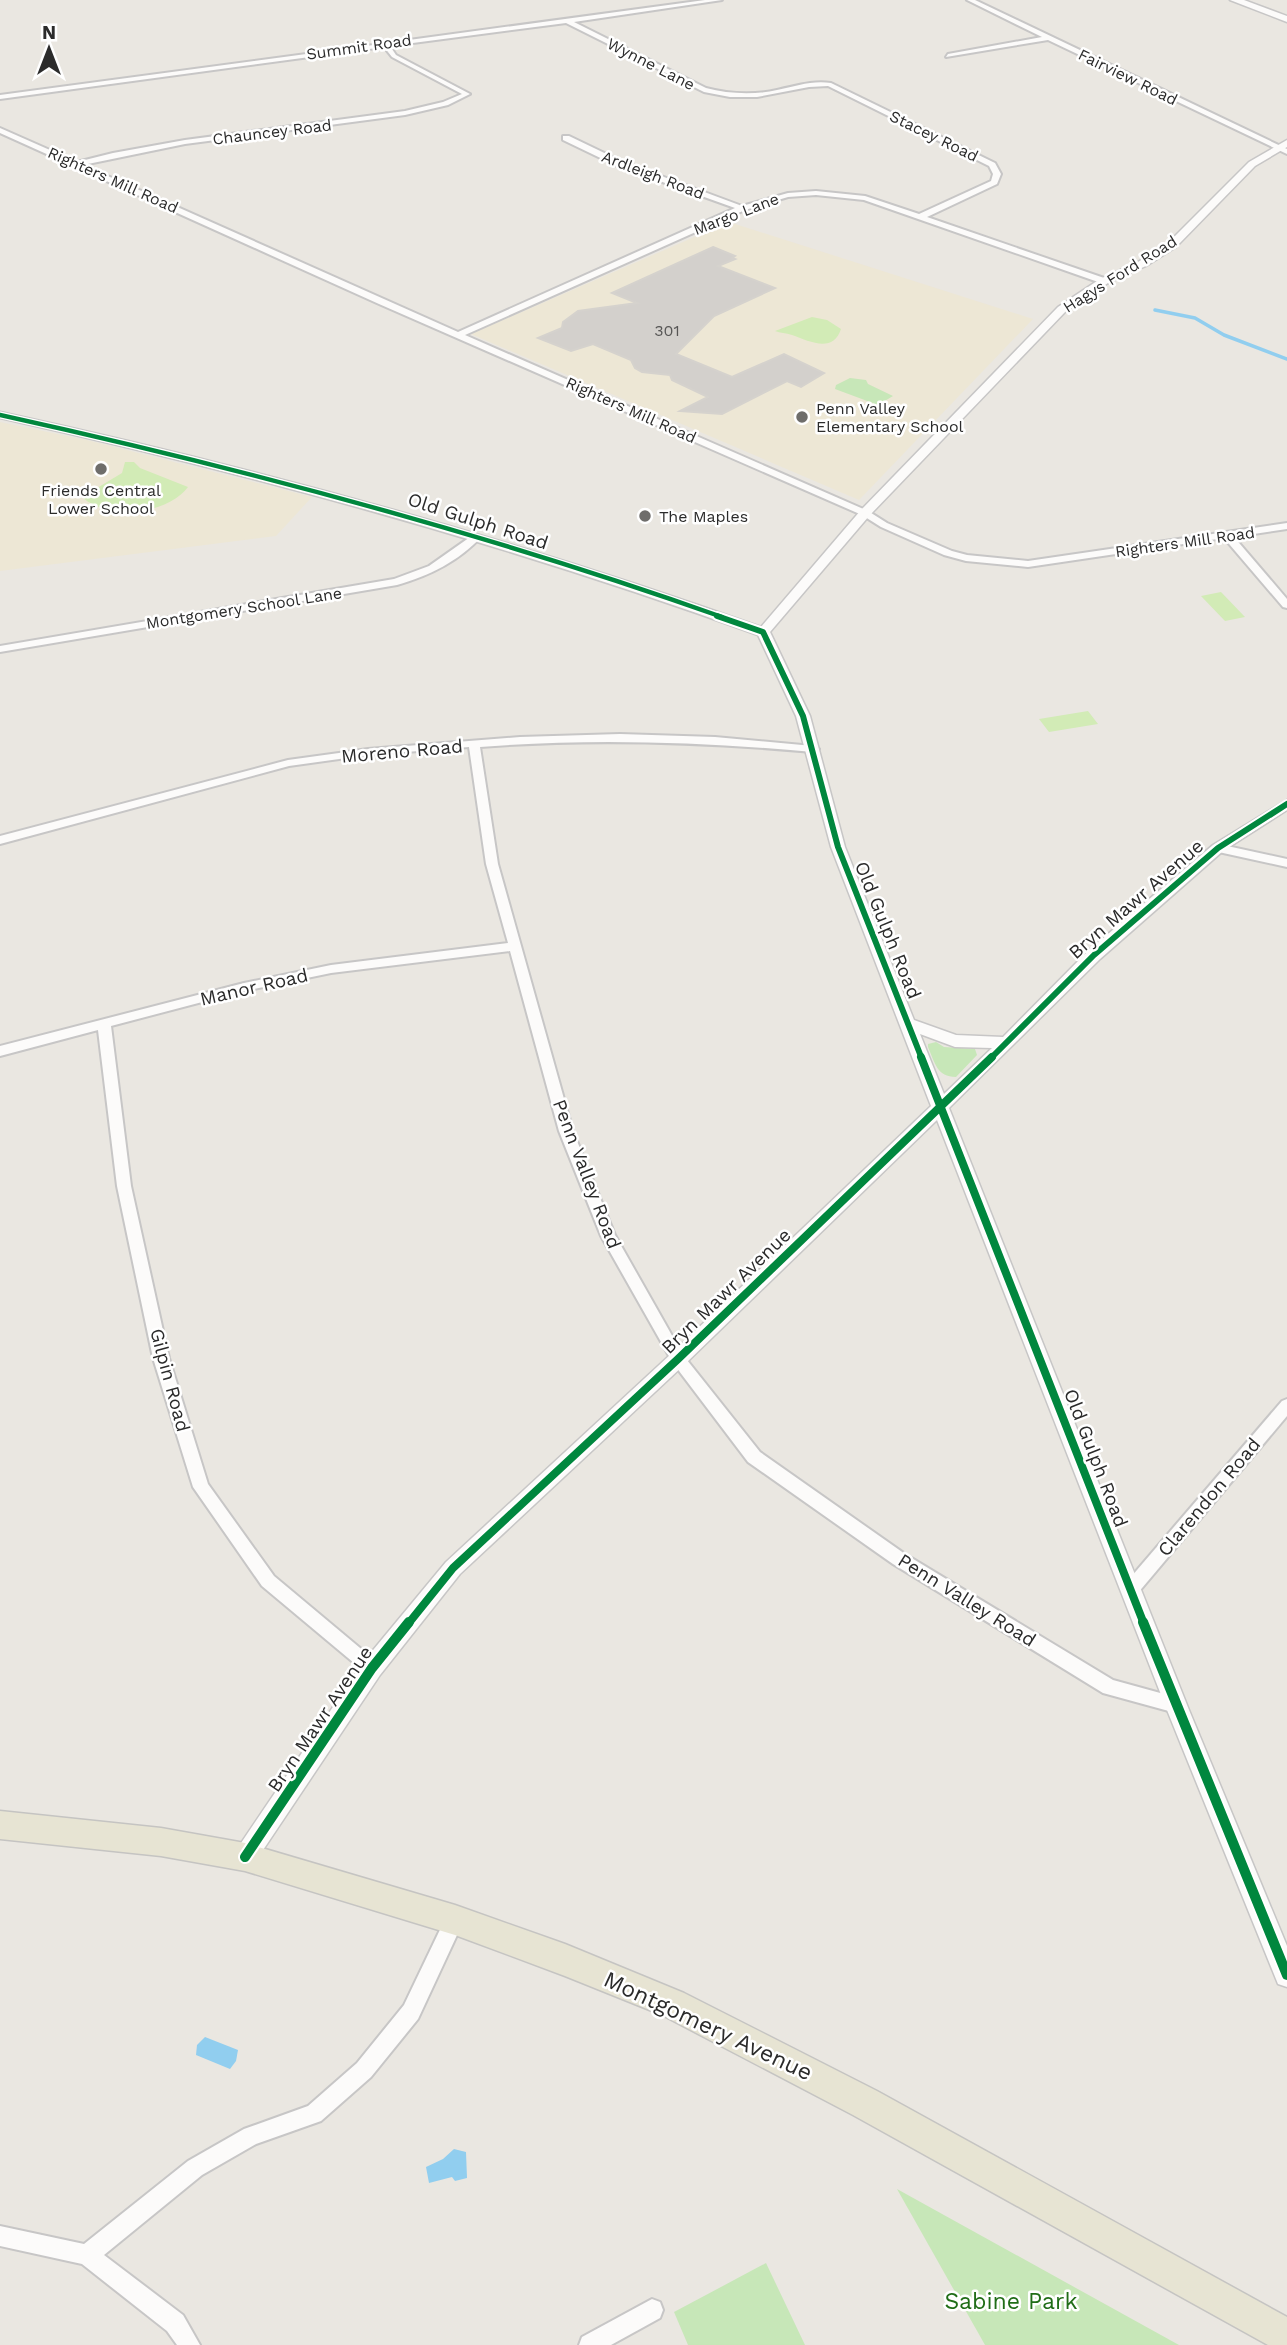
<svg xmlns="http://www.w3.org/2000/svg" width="1287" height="2345" viewBox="0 0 1287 2345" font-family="'Work Sans',sans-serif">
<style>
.education{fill:#ede7d5}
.green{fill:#c7e7b8}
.pitch{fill:#d2ebb6}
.water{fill:#91ceef}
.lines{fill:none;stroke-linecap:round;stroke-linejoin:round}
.stream{stroke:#91ceef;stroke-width:3.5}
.building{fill:#d3d0cc;stroke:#d5d2cd;stroke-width:2}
.minor-casing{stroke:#c7c6c6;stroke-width:4}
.tertiary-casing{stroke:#c7c6c6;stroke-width:3}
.secondary-casing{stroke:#c7c6c6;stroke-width:3}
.primary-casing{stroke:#c5c4c2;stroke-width:3}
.minor{fill:#fcfbfa;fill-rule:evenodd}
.tertiary{fill:#fcfbfa;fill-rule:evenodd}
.secondary{fill:#fcfbfa;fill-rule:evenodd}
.primary{fill:#e7e4d3;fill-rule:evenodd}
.cycleway-far3-casing{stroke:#fff;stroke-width:7}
.cycleway-far2-casing{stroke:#fff;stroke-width:10}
.cycleway-far1-casing{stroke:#fff;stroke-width:12}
.cycleway-casing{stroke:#fff;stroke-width:14}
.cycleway-far3{stroke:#00873e;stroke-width:4.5}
.cycleway-far2{stroke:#00873e;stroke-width:6}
.cycleway-far1{stroke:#00873e;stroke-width:8}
.cycleway{stroke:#00873e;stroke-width:10}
.poi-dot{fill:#6e6d6b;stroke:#fff;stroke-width:2.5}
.labels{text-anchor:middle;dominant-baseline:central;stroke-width:5;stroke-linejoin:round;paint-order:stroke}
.far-street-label{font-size:16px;fill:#2b2b2b;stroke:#fff}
.number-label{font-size:16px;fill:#565554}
.far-poi-label{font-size:16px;fill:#2b2b2b;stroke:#fff;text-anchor:start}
.street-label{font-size:19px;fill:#2b2b2b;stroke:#fff}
.near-street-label{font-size:23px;fill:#2b2b2b;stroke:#fff}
.near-park-label{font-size:23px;fill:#206d17;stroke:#fff}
</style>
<rect width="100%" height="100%" fill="#eae7e1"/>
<g class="education">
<path d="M729,222l304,97 -174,181 -388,-166z"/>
<path d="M0,422l91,19 221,56 -36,39 -276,35z"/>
</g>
<g class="green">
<path d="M850,378l16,2 2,4 25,12 -15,9 -43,-16 1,-4z"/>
<path d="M936,1042l8,5 31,2 2,6 -21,22c-19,0 -21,-14 -28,-30v-3z"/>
<path d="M897,2189l282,156h-194z"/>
<path d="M766,2263l39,82h-117l-14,-33z"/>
</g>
<g class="pitch">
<path d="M812,317l15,3 14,9c-8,25 -32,12 -49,6 -6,-2 -12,-2 -17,-4z"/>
<path d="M125,462h9l6,6 48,19c-21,28 -80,34 -106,10l40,-24z"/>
<path d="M1221,592l24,25 -20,4 -24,-25z"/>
<path d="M1088,711l10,13 -49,8 -10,-13z"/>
</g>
<g class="water">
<path d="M205,2037l33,13 -2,11 -6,8 -34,-14 1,-10z"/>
<path d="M454,2149l12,3 1,26 -12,3 -3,-4 -23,6 -3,-16 17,-8z"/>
</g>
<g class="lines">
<path class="stream" d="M1155,310l40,8 29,17 63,24"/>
</g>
<path class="building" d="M713,247l22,9 -3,2 3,1 -17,7 57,22 -61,28 -38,38 56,23 52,-23 40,19 -23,14 -14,-6 -65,33 -42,-3 28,-14 -36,-17 -2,-5 -28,-3 -7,-4 -4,-8 -38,-16 -22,7 -33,-13 24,-10 1,-6 15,-11 59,-8 -25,-10z"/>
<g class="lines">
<g class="minor-casing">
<g id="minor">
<path d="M705,0h17l-148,22 132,66c23,6 48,7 71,2 19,-4 36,-10 54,-7l164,80 6,11 -4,10 -70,33 180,62v4h-6l-237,-83 -48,-5 -28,2 -43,13 -280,125 403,176 19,12 65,28 15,4 61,6 259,-38v6l-53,8 53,62v9l-4,-1 -59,-69 -196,29 -62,-6 -22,-6 -63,-28 -19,-12 -483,-211 -379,-171v-5l77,34 36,-9 72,-13 220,-29 38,-9 19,-8 -70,-37 -8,-10 -384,52v-4l381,-51 3,-3 3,2zM566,23l138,69 26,5h27l52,-10 19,-1 161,80 4,8 -2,7 -72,33 -54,-18 -49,-5 -28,2 -46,13 -121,-45 -52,-25h-6v4l52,25 120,43 -277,124 -375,-167 102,-21 220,-29 43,-10 22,-11 -74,-39 -6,-9z"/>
<path d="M967,0h8l312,149v5l-239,-114 -102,17 2,-3 94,-17z"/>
<path d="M473,535l8,2c-22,24 -52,39 -84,48l-397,67v-6l394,-67 35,-13z"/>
<path d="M620,734l95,3 98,9 6,3 -6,3c-111,-10 -221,-14 -333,-5l18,117 75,267 42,104 68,120 77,97 145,102 208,126 69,19 3,6 -3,6 -6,2 -73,-20 -210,-129 -145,-102 -75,-99 -72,-127 -42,-105 -49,-180 -179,22 -87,18 -133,35 20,160 38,172 39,126 66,92 104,87 3,5 -3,5 -6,3 -6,-3 -104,-87 -69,-99 -40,-129 -36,-172 -19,-156 -98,26v-10l244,-63 87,-18 177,-22 -22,-79 -17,-117 -101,8 -79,11 -289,78v-8l288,-76 80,-11 152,-12z"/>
<path d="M1218,844l69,15v8l-73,-16 -2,-3z"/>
<path d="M1287,1399v17l-150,178 -6,2 -6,-2 -2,-5 2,-5 157,-183z"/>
<path d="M455,1911l7,2 2,7 -46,99 -47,58 -50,44 -65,23 -54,31 -98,80 79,60 17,30h-23l-10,-14 -85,-67 -82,-18v-20l84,18 104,-83 56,-32 64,-23 49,-43 47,-58 44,-92z"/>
<path d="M652,2299l8,3 3,8 -3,8 -49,27h-32l3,-8z"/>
</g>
</g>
<g class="tertiary-casing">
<path id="tertiary" d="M1287,140v7l-32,19 -79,81 -30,19 -38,17 -42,28 -197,205 -99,116 40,84 35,131 69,173 42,15 47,2 85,-86 125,-106 74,-45v10l-64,41 -123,108 -151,149 240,602 98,236v41l-9,-3 -111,-274 -230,-590 -252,244 -225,210 -80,101 -127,190 -8,3 -8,-3 -4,-8 4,-8 127,-188 82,-99 225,-208 260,-248 -100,-259 -35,-131 -38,-81c-248,-90 -501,-160 -758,-217v-6c258,56 512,126 761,215l100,-117 197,-203 42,-28 38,-17 30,-19 81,-81zM920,1034l35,13 37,1 -48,46z"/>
</g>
<g class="secondary-casing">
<path id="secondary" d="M1230,0h14l43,16v6z"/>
</g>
<g class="primary-casing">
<path id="primary" d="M0,1811l161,17 84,15 210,62 110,39 119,49 193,98 410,226v28h-19l-415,-230 -191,-100 -97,-39 -110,-41 -210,-64 -84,-15 -161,-17z"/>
</g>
<use href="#minor" class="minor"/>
<use href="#tertiary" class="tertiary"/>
<use href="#secondary" class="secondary"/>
<use href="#primary" class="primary"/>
<g class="cycleway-far3-casing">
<path id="cycleway-far3" d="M0,415c245,54 486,118 722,202"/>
</g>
<g class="cycleway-far2-casing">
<g id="cycleway-far2">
<path d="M717,616l46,16 40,84 35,131 84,212"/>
<path d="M990,1059l104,-104 124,-107 69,-44"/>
</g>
</g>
<g class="cycleway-far1-casing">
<g id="cycleway-far1">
<path d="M921,1057l223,567"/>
<path d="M408,1624l45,-56 225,-209 314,-302"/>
</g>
</g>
<g class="cycleway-casing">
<g id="cycleway">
<path d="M1143,1622l144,353"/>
<path d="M245,1857l127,-189 37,-46"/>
</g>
</g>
<use href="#cycleway-far3" class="cycleway-far3"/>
<use href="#cycleway-far2" class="cycleway-far2"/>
<use href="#cycleway-far1" class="cycleway-far1"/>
<use href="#cycleway" class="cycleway"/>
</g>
<g class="poi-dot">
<circle cx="802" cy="417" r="7"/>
<circle cx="101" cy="469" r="7"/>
<circle cx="645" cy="516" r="7"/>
</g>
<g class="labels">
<g class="far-street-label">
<text transform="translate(359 47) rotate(-8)">Summit Road</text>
<text transform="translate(651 64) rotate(27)">Wynne Lane</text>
<text transform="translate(1128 77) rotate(26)">Fairview Road</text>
<text transform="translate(272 132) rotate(-7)">Chauncey Road</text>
<text transform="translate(934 136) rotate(26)">Stacey Road</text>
<text transform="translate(653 175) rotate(21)">Ardleigh Road</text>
<text transform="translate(113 180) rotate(24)">Righters Mill Road</text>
<text transform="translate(736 214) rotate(-21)">Margo Lane</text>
<text transform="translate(1120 274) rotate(-32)">Hagys Ford Road</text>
<text transform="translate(631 410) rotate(24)">Righters Mill Road</text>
<text transform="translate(1185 542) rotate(-8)">Righters Mill Road</text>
<text transform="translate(244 608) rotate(-9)">Montgomery School Lane</text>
</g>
<g class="number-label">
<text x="667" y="330">301</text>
</g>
<g class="far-poi-label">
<text x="816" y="408">Penn Valley<tspan x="816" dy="18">Elementary School</tspan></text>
<text x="101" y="490" text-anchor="middle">Friends Central<tspan x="101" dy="18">Lower School</tspan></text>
<text x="659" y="516">The Maples</text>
</g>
<g class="street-label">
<text transform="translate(478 521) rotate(18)">Old Gulph Road</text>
<text transform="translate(402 751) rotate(-5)">Moreno Road</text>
<text transform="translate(1136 899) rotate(-41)">Bryn Mawr Avenue</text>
<text transform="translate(888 930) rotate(68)">Old Gulph Road</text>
<text transform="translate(254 987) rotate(-13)">Manor Road</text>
<text transform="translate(587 1174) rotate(69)">Penn Valley Road</text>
<text transform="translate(726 1291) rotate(-44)">Bryn Mawr Avenue</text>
<text transform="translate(170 1380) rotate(75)">Gilpin Road</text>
<text transform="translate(1096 1458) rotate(69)">Old Gulph Road</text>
<text transform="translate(1209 1497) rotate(-50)">Clarendon Road</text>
<text transform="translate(967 1600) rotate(32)">Penn Valley Road</text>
<text transform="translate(320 1719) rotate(-56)">Bryn Mawr Avenue</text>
</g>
<g class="near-street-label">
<text transform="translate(708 2026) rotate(25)">Montgomery Avenue</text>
</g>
<g class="near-park-label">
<text x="1011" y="2301">Sabine Park</text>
</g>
</g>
<g transform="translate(49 49)" stroke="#ffffff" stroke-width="5" paint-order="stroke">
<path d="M0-5L12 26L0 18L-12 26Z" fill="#2b2b2b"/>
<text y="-10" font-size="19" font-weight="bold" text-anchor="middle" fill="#2b2b2b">N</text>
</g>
</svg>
